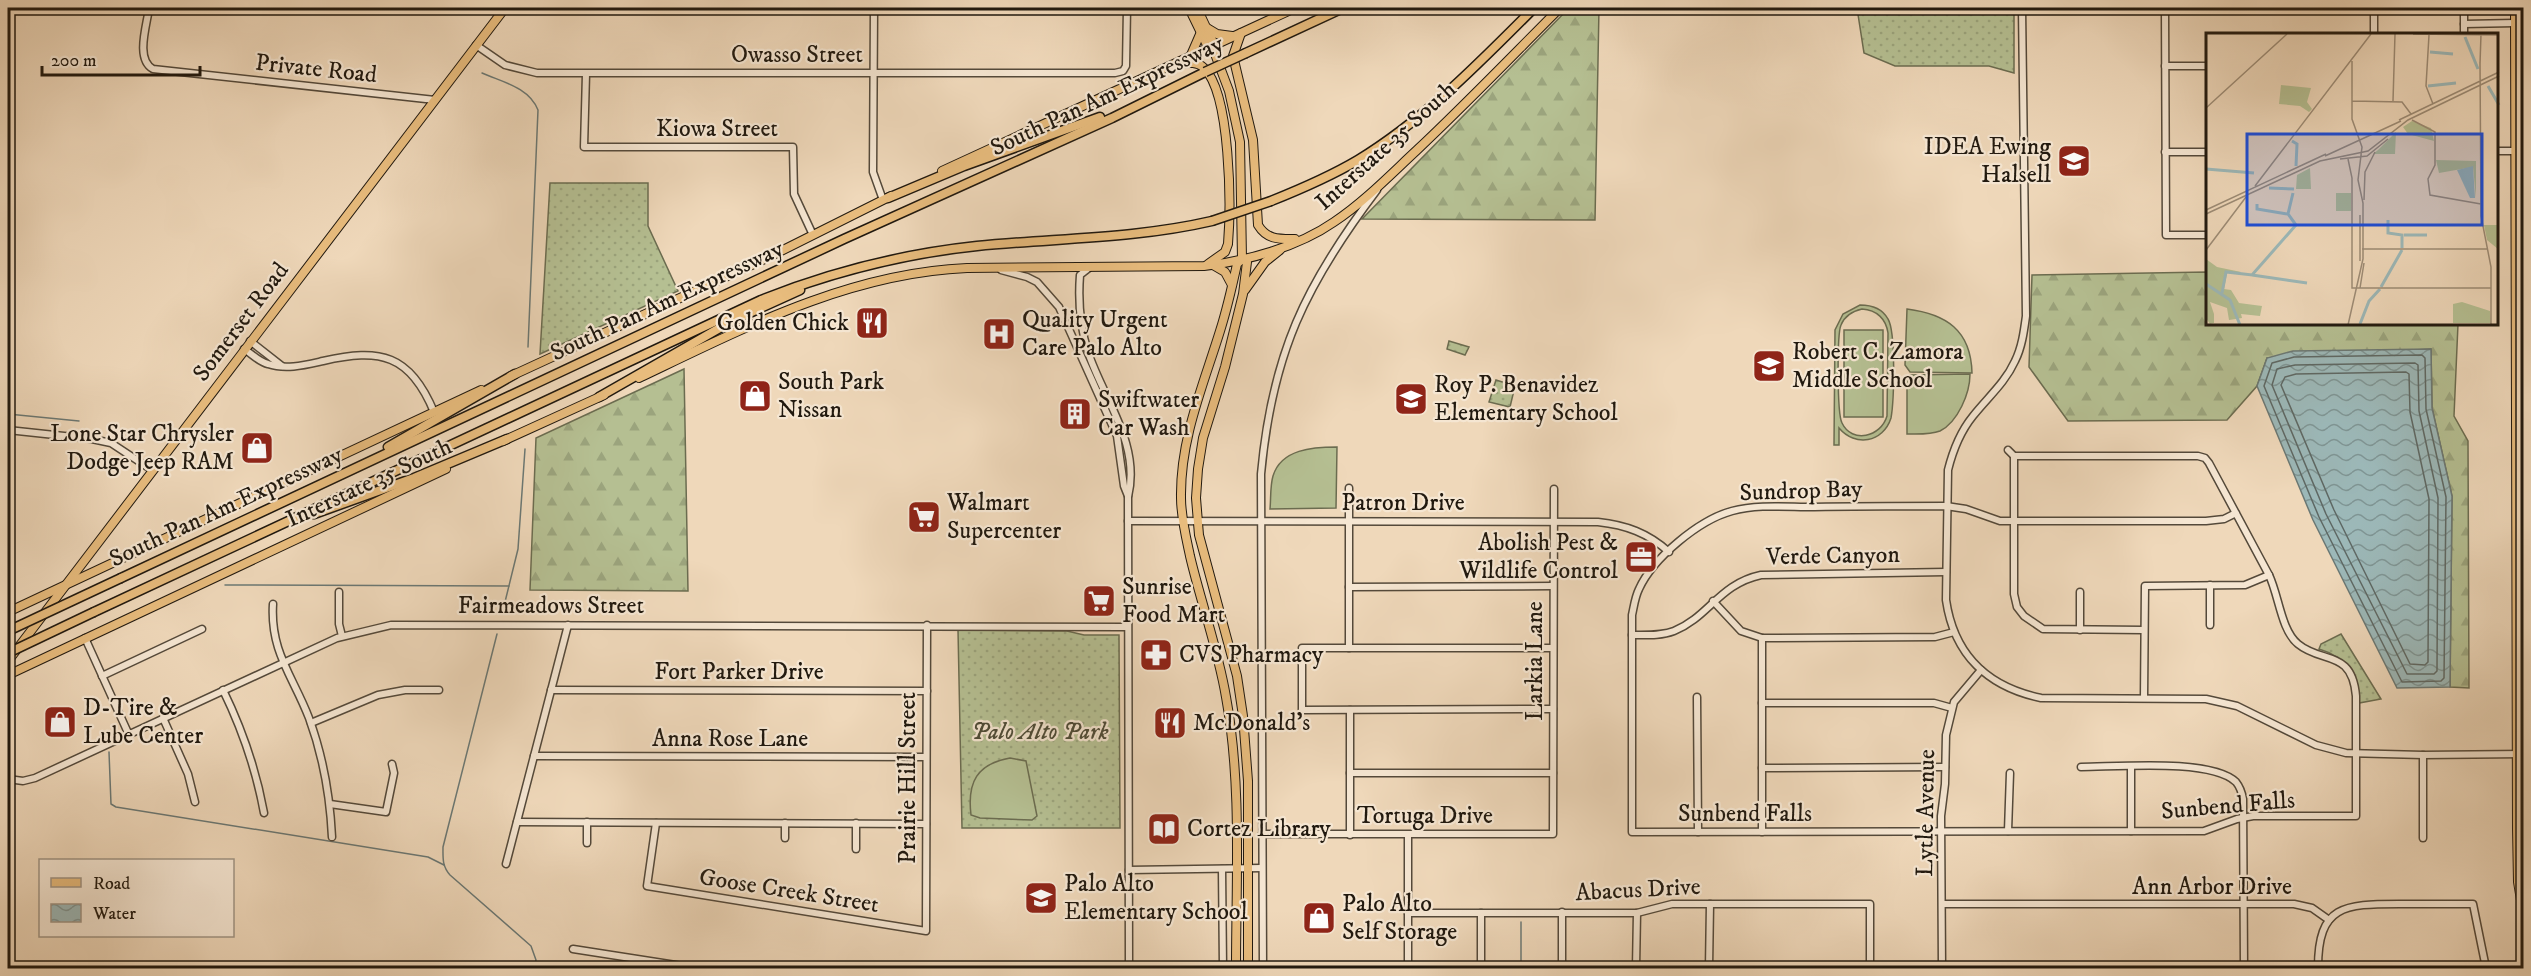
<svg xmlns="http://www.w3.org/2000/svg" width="2531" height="976" viewBox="0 0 2531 976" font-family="'IM FELL DW Pica',serif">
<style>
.grass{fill:url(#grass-dots);stroke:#6b6c50;stroke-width:1.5}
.forest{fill:url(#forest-firs);stroke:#6b6c50;stroke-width:1.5}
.pitch{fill:#b5bf92;stroke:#6b6c50;stroke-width:1.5;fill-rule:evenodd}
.water{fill:url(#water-waves);stroke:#6b7874;stroke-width:1.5}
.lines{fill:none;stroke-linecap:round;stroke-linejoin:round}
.shore{stroke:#5e6864;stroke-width:1.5}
.stream{stroke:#6b7874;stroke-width:1.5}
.minor-casing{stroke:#54493a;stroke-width:9}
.major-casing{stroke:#21190f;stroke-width:10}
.highway-casing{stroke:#21190f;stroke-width:11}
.minor{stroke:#f5e6d2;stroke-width:6}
.major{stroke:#e8bc7d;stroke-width:8}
.highway{stroke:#e8bc7d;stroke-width:8}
.highway-bridge-casing{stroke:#21190f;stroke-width:11;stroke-linecap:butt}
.highway-bridge{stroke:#e8bc7d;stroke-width:8}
.labels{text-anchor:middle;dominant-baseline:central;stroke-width:4.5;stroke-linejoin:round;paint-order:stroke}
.street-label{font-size:24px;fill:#21190f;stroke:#f5e6d2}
.poi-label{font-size:24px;fill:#21190f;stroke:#f5e6d2;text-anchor:start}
.park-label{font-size:24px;font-style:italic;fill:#4d4b36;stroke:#f5e6d2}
.inset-river{fill:none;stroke:#9cb8b8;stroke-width:3}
.inset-road{fill:none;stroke:#9d8c76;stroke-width:1.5}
.view{fill:#1d4ed8;fill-opacity:0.15;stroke:#1d4ed8;stroke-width:3}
.inset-edge{fill:none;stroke:#21190f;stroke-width:3}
</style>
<defs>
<pattern id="grass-dots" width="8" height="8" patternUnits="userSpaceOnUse" patternTransform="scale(1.5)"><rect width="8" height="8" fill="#b5bf92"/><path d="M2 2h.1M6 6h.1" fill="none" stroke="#9ba47d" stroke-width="1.8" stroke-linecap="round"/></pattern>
<pattern id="forest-firs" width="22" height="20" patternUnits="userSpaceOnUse" patternTransform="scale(1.5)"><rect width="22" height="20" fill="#b5bf92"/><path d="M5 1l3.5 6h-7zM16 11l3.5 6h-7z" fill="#9ba47d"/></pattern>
<pattern id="water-waves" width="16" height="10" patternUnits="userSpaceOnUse" patternTransform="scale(1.5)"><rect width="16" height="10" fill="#9cb8b8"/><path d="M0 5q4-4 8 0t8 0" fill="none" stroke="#7f9594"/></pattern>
</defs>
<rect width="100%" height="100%" fill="#efd8ba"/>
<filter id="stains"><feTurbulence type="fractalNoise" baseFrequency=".00333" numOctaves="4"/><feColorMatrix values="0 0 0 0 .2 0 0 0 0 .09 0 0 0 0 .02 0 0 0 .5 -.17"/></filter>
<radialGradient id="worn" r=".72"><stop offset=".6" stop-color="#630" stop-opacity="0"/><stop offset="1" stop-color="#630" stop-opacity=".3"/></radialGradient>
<g class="grass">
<path d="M1857,8h157v65l-25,-7h-94l-31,-13z"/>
<path d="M550,183h98v43l30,65 -138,63z"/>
<path d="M1449,341l20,6 -4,8 -18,-6z"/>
<path d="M1496,380l19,6 -5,21 -21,-5z"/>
<path d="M958,630l109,1 17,4h35l1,193h-158z"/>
<path d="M2341,634l40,65 -22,4c-1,-28 -13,-46 -40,-54l2,-5z"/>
</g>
<g class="forest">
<path d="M1569,8h30l-4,212 -233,-1z"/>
<path d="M2207,272v52h251l-4,92 14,25 1,247 -19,-1 2,-191 -20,-88 -1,-59 -164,9 -10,28 -30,34 -159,1 -39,-54 3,-92z"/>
<path d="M684,369l4,222 -158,-1 6,-152z"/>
</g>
<g class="pitch">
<path d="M1860,305c11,0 22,3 28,14 8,13 6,82 3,99 -8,25 -36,29 -52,10v17h-5l1,-115 8,-16zM1862,309c15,1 24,10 26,24l-1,83c-6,21 -35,28 -45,7 -5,-9 -5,-89 -1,-98 4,-10 12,-14 21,-16z"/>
<path d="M1907,309c39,5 64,21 65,64l-62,-1 -5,-7z"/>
<rect x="1844" y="330" width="39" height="87"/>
<path d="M1970,374c0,19 -12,48 -30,57 -10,4 -24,3 -33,3v-54l3,-5z"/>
<path d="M1337,447l-1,61 -66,1c1,-10 0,-23 3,-33 8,-27 40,-29 64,-29z"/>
<path d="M1010,758l16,3 11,55 -5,4 -52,-2 -9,-3c-4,-33 6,-51 39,-57z"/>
</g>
<path class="water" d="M2431,349l1,59 20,88 -2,191 -53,1 -84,-168 -56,-134 10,-28 26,-7z"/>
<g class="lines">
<g class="shore">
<path d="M2422,355l3,3 1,51 20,88 -2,181 -3,3 -39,1 -83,-165 -55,-131 8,-23 22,-6z"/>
<path d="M2415,363l3,2 1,46 19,87 -1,173 -3,3h-27l-81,-160 -54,-129 5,-16 18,-4z"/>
<path d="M2406,372l3,2 1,38 19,87 -1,163 -3,3 -15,-1 -76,-154 -53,-125 4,-8 11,-3z"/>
</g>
<g class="stream">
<path d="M482,73c20,9 47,14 56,37l-10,237"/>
<path d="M8,414l71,7"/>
<path d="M225,585l284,1"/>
<path d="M503,610l15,-61 7,-100"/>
<path d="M497,634l-54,213c0,11 -1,19 7,28l81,71 5,14 -2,8"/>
<path d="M109,752l2,52 5,3 312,50 16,8"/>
<path d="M1521,922v46"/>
</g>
<g class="minor-casing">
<g id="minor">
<path d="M149,8c-2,17 -14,51 4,61l282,31"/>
<path d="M874,8l-1,164 10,28"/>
<path d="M2022,8l4,308c-2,15 -4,31 -11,45 -10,22 -27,36 -42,55 -13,16 -20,34 -25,54l-2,130c8,55 42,87 95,98l165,1 31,7 79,39 30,8 77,2 101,-1"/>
<path d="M2165,8l1,227h41"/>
<path d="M2374,8v26"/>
<path d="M2464,8v26"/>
<path d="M2464,24l51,-1"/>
<path d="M476,45l29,20 32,8h578l8,-2 3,-5 1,-58"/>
<path d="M2165,66h42"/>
<path d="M586,74l-2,73h209l1,47 19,41"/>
<path d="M2496,151h19"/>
<path d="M2165,152h42"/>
<path d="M1089,268l-9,7c-2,26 0,52 8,77 16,48 53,92 40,145l1,471"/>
<path d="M1001,270l26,7 10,5 22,25 58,129 7,50 4,10"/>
<path d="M250,341l32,25"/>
<path d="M244,349c8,5 15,13 24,15 18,6 37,1 55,-3 57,-13 87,-7 111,51"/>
<path d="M8,430l84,9 19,4 41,27"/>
<path d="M2008,450l6,6h184l7,2 4,5 60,112c10,21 12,55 29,69 24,20 54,5 58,52v120h-103l-16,3 -33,12 -572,1v-217c2,-9 3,-18 7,-26 14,-31 60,-69 93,-78 26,-7 54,-4 82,-4 44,-1 88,-1 132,-1l20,3 34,12h206l18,-2 12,-6"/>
<path d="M2014,456v138l3,13 7,9 19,13 101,1"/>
<path d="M1349,488v160"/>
<path d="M1128,521l470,1c28,3 50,11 71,30"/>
<path d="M2210,585v40"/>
<path d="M1349,587l204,-1"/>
<path d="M339,592v32l3,12"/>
<path d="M2080,592v38"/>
<path d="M1713,601l28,30 21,7 173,-1 19,-5"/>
<path d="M273,604c-3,48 20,72 36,114 14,38 21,78 23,119"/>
<path d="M1632,635c14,0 29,1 42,-4 35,-14 45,-47 87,-56l185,-3"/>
<path d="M85,638l44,97"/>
<path d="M1762,638v194"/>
<path d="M1553,648h-251v62l251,-1"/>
<path d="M102,676l100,-47"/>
<path d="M223,690c20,41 33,79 41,123"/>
<path d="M551,690l376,1"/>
<path d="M1697,697l1,135"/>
<path d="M2144,698l1,-112 100,-1 24,-10"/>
<path d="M1762,703h172l18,5"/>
<path d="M1350,710v125"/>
<path d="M163,718l25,56 7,28"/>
<path d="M311,723l67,-28 27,-5h34"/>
<path d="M2423,755v83"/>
<path d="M534,756l392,1"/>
<path d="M2081,767c35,0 130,-9 155,15 4,5 6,11 7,17l1,169"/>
<path d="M2131,767v64"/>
<path d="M1762,768l183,-1"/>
<path d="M1350,773h203"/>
<path d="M8,779l15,2 12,-3 302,-140 54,-13 736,2"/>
<path d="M330,804l56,8 8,-39 -2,-9"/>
<path d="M517,822l409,2"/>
<path d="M587,822v21"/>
<path d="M656,823l-9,63 279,45 1,-306"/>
<path d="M785,823v15"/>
<path d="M2008,831l2,-58"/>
<path d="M1262,834h291l1,-345"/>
<path d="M856,849v-26"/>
<path d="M506,864l62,-239"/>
<path d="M1222,869l1,99"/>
<path d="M1129,870l133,-2"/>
<path d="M1943,904h351l18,4 17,12"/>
<path d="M1562,912v56"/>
<path d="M1408,913h229l35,-9h198v64"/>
<path d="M573,949l122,19"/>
<path d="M1263,968l-2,-494c11,-120 44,-189 116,-284"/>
<path d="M1408,968v-133"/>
<path d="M1481,968v-55"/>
<path d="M1636,968l1,-55"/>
<path d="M1709,968l1,-64"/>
<path d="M1942,968l-1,-152 4,-32 1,-49 8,-33 27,-32"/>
<path d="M2318,968c0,-63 26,-64 81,-64 25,0 49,0 74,0l13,64"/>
<path d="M2518,968l6,-1"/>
</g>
</g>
<g class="major-casing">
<g id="major">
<path d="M1189,8l17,35 6,3"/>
<path d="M1197,8l15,32v6l17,45 11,51 2,117 5,3 -4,32 -18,73 -22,71 -5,31 -2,29 3,37 38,141 6,40 5,65v187"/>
<path d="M2515,8l2,821 1,53 6,36"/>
<path d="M1207,28l10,6 15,2"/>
<path d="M1241,33l-8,23 20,84 5,85c9,15 21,14 37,14"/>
<path d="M1191,55l10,-23"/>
<path d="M1178,64c9,-1 19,-3 26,4 27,26 27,139 24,176l-3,8 -17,12"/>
<path d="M942,171l353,-163"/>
<path d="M1213,265l12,7 7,13"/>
<path d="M1245,290l20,-28 15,-12"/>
<path d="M511,376l260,-120 120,-60"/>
<path d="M639,378c105,-50 210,-105 328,-110l237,-2c43,-5 94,-19 130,-44 30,-20 56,-47 83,-72 49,-46 96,-95 143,-142"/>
<path d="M503,441l101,-46"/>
<path d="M8,612l473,-222"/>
<path d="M8,661l497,-653"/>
<path d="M8,675l438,-206"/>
<path d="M1236,968c0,-88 6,-184 -10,-271 -8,-48 -25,-94 -36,-141 -4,-19 -9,-39 -9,-58 -1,-59 22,-112 39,-167 7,-22 12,-44 17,-67l4,-4"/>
</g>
</g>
<g class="highway-casing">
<g id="highway">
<path d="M1246,53l97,-45"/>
<path d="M888,198l76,-32 136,-49"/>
<path d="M1271,201c30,-12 60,-25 87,-41 67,-41 121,-97 176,-152"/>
<path d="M599,397l133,-76 68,-31"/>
<path d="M388,447l127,-73"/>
<path d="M314,514l100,-36 93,-39"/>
<path d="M121,578l723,-339 268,-121 93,-46"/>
<path d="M94,612l667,-312c70,-28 141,-46 216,-54 79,-8 157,-7 235,-25"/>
</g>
</g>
<use href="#minor" class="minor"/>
<use href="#major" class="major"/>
<use href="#highway" class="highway"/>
<g class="highway-bridge-casing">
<g id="highway-bridge">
<path d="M1205,72l41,-19"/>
<path d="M1212,221l59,-20"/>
<path d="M8,631l113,-53"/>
<path d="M8,653l86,-41"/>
</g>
</g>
<use href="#highway-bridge" class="highway-bridge"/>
</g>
<defs>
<g id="school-square" transform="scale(1.725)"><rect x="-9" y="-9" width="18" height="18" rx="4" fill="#8f2418" stroke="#f5e6d2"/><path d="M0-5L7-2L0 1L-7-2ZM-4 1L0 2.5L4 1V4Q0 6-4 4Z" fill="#fff"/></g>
<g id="restaurant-square" transform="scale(1.725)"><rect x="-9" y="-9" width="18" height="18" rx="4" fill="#8f2418" stroke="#f5e6d2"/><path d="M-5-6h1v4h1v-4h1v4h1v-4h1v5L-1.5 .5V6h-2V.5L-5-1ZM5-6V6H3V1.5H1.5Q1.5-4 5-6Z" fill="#fff"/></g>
<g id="hospital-square" transform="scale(1.725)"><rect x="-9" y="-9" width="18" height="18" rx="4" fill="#8f2418" stroke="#f5e6d2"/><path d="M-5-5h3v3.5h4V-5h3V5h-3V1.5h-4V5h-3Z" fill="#fff"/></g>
<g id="shop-square" transform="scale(1.725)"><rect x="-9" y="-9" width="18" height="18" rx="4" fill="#8f2418" stroke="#f5e6d2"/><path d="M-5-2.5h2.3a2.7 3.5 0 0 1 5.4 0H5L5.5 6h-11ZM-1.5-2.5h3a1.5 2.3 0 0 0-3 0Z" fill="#fff"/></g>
<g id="building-square" transform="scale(1.725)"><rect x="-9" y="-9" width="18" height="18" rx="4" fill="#8f2418" stroke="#f5e6d2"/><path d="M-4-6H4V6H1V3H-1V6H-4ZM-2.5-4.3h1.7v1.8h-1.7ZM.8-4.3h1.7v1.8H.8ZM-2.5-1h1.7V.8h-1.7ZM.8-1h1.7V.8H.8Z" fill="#fff"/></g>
<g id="supermarket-square" transform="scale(1.725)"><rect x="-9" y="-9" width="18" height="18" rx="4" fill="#8f2418" stroke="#f5e6d2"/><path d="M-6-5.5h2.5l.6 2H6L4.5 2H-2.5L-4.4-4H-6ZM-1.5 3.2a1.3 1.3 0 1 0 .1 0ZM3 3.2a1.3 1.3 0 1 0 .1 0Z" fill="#fff"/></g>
<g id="office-square" transform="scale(1.725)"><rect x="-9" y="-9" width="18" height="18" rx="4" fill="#8f2418" stroke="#f5e6d2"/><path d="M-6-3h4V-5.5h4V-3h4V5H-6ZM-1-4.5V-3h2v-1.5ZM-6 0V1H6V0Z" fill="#fff"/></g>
<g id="pharmacy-square" transform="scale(1.725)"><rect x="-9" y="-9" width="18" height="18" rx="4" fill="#8f2418" stroke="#f5e6d2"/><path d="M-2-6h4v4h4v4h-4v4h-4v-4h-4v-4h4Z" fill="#fff"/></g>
<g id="library-square" transform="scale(1.725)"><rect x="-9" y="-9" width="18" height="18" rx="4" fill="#8f2418" stroke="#f5e6d2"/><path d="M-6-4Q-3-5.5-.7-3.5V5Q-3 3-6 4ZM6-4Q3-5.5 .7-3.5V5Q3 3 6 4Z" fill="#fff"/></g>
</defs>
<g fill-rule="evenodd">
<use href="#school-square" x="2074" y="161"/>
<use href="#restaurant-square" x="872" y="323"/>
<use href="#hospital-square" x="999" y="334"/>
<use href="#school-square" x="1769" y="366"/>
<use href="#shop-square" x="755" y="396"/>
<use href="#school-square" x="1411" y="399"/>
<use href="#building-square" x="1075" y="414"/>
<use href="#shop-square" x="257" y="448"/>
<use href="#supermarket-square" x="924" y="517"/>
<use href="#office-square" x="1641" y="557"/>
<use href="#supermarket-square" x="1099" y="601"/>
<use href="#pharmacy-square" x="1156" y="655"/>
<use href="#shop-square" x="60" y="722"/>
<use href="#restaurant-square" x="1170" y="723"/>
<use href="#library-square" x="1164" y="829"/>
<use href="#school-square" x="1041" y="898"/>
<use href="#shop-square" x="1319" y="918"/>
</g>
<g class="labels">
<g class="street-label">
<text x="797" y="55">Owasso Street</text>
<text transform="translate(316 69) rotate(6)">Private Road</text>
<text transform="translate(1107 96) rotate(-25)">South Pan Am Expressway</text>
<text x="717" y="129">Kiowa Street</text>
<text transform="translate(1386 146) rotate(-42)">Interstate 35 South</text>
<text transform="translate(667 301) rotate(-25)">South Pan Am Expressway</text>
<text transform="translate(241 322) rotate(-53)">Somerset Road</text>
<text transform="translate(369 483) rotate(-25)">Interstate 35 South</text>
<text transform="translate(1801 491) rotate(-2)">Sundrop Bay</text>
<text x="1403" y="503">Patron Drive</text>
<text transform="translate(226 507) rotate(-25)">South Pan Am Expressway</text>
<text transform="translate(1833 556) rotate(-1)">Verde Canyon</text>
<text x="551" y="606">Fairmeadows Street</text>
<text transform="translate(1535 661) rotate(-90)">Larkia Lane</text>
<text x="739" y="672">Fort Parker Drive</text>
<text x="730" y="739">Anna Rose Lane</text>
<text transform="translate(908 778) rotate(-90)">Prairie Hill Street</text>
<text transform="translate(2228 806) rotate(-5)">Sunbend Falls</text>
<text transform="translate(1926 813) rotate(-89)">Lytle Avenue</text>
<text x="1745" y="814">Sunbend Falls</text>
<text x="1425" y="816">Tortuga Drive</text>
<text x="2212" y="887">Ann Arbor Drive</text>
<text transform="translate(1638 890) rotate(-3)">Abacus Drive</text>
<text transform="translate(789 891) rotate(9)">Goose Creek Street</text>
</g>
<g class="poi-label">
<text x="2051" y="147" text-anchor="end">IDEA Ewing<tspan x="2051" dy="28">Halsell</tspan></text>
<text x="1022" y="320">Quality Urgent<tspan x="1022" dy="28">Care Palo Alto</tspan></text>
<text x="849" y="323" text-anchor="end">Golden Chick</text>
<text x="1792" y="352">Robert C. Zamora<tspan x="1792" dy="28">Middle School</tspan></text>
<text x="778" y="382">South Park<tspan x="778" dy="28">Nissan</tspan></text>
<text x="1434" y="385">Roy P. Benavidez<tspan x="1434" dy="28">Elementary School</tspan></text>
<text x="1098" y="400">Swiftwater<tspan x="1098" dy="28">Car Wash</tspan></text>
<text x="234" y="434" text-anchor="end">Lone Star Chrysler<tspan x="234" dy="28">Dodge Jeep RAM</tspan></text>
<text x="947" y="503">Walmart<tspan x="947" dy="28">Supercenter</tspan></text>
<text x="1618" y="543" text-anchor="end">Abolish Pest &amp;<tspan x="1618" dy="28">Wildlife Control</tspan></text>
<text x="1122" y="587">Sunrise<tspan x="1122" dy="28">Food Mart</tspan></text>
<text x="1179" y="655">CVS Pharmacy</text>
<text x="83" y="708">D-Tire &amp;<tspan x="83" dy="28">Lube Center</tspan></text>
<text x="1193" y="723">McDonald's</text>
<text x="1187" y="829">Cortez Library</text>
<text x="1064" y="884">Palo Alto<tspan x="1064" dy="28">Elementary School</tspan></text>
<text x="1342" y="904">Palo Alto<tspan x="1342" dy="28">Self Storage</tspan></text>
</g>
<g class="park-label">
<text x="1040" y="732">Palo Alto Park</text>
</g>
</g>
<g transform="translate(2206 33)">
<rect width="292" height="292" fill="#efd8ba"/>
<path d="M75,52l30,3 -4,14 5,7 -3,3 -9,-6 -21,-2zM206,88l19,7 3,13 -26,-7 -5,-7zM130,160h15v18h-15zM278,192h14v24l-11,-9zM256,269l28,9 1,12h-38v-19z" fill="#b5bf92"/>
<path d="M190,99l-1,22h-22l5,-4zM230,127l40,1v37l-3,-31 -34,6zM104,135l1,21h-15l1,-14zM0,226l11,8 24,5 -14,1 -3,16 7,1 8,13 23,3 -2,10 -19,-2 1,4 -13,2 -2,-12 -17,-6 4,12v9l-4,1 -4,-6z" fill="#b5bf92"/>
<path d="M267,133l2,32h-5l-13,-28z" fill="#9cb8b8"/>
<path class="inset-river" d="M259,4l13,32M224,19l23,2M222,53l28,-3M282,53l11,19M86,108l5,3 -1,22M0,136l48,4M63,155l25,1M51,171v5l30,5M182,187v13l14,2v13M198,202h23M46,242l55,8M0,251l24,16 10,25M175,254l21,-37M16,260l4,-21 26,3 44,-50 -8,-11 5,-21M154,291l9,-23 11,-12"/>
<path class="inset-road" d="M207,1l86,1M223,2l-3,51 7,18M274,29l1,154 10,51v58M274,31l1,-30M146,68l50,1 9,12M187,68l2,-67M0,75l81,-74M193,87l100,-48M206,87l23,12v33l-7,14 2,16 51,9M119,123l76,-35M134,126l27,-3 21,-17M142,126l4,19v110h139M49,153l116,-152M158,167l1,-28 10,-20M0,177l120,-56M0,181l114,-53 48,-10 40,-31 91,-44M154,182v46M156,216h126M0,217l40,-53M154,255l4,-25M142,292l15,-66v-56l-5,-23 4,-33 -10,-28v-58"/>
<path class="view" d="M41,101h235v91h-235z"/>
<rect width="292" height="292" class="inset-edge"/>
</g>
<rect width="2531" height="976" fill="none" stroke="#efd8ba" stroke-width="30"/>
<rect x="9" y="9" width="2513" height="958" fill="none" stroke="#21190f" stroke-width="3"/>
<rect x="15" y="15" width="2501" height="946" fill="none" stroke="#21190f" stroke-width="1.5"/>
<rect x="39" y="859" width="195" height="78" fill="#f5e6d2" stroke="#a09484" stroke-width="1.5"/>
<rect x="51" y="878" width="30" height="9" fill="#e8bc7d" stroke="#a09484" stroke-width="1.5"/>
<text x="93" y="889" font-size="18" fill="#21190f">Road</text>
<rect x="51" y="904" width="30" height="18" fill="url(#water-waves)" stroke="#a09484" stroke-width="1.5"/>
<text x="93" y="919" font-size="18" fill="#21190f">Water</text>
<path d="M42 66v9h158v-9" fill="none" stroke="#21190f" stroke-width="3"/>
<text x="51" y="66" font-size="18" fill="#21190f" stroke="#f5e6d2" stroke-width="4.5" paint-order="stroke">200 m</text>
<rect width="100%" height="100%" filter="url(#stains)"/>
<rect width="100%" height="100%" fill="url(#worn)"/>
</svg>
